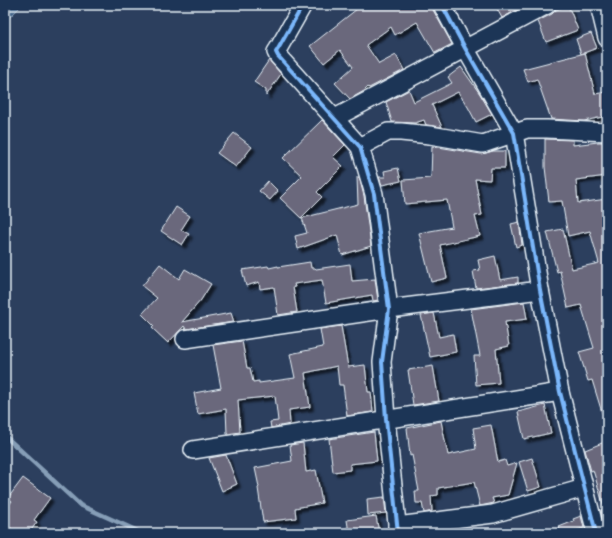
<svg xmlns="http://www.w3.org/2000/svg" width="612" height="538" viewBox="0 0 612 538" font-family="'Gochi Hand',sans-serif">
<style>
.water{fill:#45668b;stroke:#869eb7}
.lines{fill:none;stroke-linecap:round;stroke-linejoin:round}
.stream{stroke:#869eb7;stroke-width:4.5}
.building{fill:#6a687c;stroke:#e8f1f8;filter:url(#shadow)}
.street-casing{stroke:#e8f1f8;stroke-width:20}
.path{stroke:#e8f1f8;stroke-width:2.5;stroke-dasharray:3 3;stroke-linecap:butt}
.street{stroke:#1d3557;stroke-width:17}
.cycleway-casing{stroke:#1d3557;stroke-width:6}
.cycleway{stroke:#7ab7fb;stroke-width:4}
</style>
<defs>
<filter id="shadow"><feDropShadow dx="3.5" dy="3.5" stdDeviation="1" flood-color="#0009"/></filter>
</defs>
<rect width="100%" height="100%" fill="#2c3f5e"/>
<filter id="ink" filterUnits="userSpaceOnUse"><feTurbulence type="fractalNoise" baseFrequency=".025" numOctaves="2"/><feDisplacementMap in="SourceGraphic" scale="8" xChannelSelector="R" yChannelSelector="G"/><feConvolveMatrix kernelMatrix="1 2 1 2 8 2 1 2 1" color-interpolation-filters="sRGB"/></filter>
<g filter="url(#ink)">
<path class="water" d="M5,5h17l-17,17z"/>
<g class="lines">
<path class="stream" d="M5,436l75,69 62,28"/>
</g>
<g class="building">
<path d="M362,5h70l1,5 19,34 -17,9 -18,-31 -22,13 -4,-8 -25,18 13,19 17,-9 8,15 -35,18 -1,-1 -4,4 -14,8 -15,-16 18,-16 -13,-17 -16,13 -14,-17z"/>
<path d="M505,5h21l-24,13 -5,-9z"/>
<path d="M568,5l10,25 -32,12 -8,-21 14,-7 4,-4z"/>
<path d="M591,33l6,15 -16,6 -5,-15z"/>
<path d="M585,53l10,41 12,-2v24l-23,5 -33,-2 -14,-40 -9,3 -5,-13z"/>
<path d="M269,60l12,14 -15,22v-6l-12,-8z"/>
<path d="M461,67l19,27 12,20 -16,8 -8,-15 -10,-15 -26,13 10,22 -16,-2 -2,-5 -9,3 -23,-1 -6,-20 23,-12 5,12 38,-19 -4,-6z"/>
<path d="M322,120l23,25 -12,12 10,9 -26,26 5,5 -21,21 -21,-20 22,-22 -19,-18z"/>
<path d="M234,133l18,14 -16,20 -19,-14z"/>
<path d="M545,139l28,1v5l25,-3h9v34l-31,4 2,23 29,-4v220h-3l-12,-39 -4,1 -9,-29 15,-4 -13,-43 -13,3 -8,-37 -3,1 -10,-40 16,-3 9,40 27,-6 -9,-32 -22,5 -6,-35 -13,1 -4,-35z"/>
<path d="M432,146l49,8 12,-3h12v17h-14l-1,12 -15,-1 7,36 -7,1 5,20 -40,9 7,33 -16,4 -12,-49 33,-6 -5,-27 -42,4 -2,-24 28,-2z"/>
<path d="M398,168l3,13 -19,4 -3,-8h6l-1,-6z"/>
<path d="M357,177h2l5,19 7,50 -29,9 -5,-20 -39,14 -3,-13 12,-3 -5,-15 56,-14z"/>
<path d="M268,181l10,10 -8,9 -11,-9z"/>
<path d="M176,207l14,9 -9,14 8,4 -7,11 -21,-14z"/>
<path d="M519,222l3,23 -6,2 -5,-23z"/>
<path d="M495,256l5,24 18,-3v6l-42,5 -3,-17 7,-1 -2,-10z"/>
<path d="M310,262l1,6h4l1,1 34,-5 2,17 23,-2 3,21 -5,1 -1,-6 -46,8 -4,-23 -28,4 1,3h-2l4,25 -19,3 -4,-28 -14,2 -1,-7 -13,4 -4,-16 26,-4 1,2 9,-2v1z"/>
<path d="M160,264l19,15 6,-10 26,15 -10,16 -19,22 49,-9 3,9 -48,7 -2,-3 -16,17 -16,-15 2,-2 -12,-12 15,-16 -15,-12z"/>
<path d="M524,302l3,17 -22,3 4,24 -13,3 3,34 -23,2 -2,-29h6l-9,-47z"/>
<path d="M434,313l5,24 14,-3 3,18 -26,5 -9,-42z"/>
<path d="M341,326l7,41 17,-2 3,27h3l2,19 -1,1 -25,4 -4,-31h-4l-2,-19 -32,7 5,34 -21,3 1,14 -19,4 -1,-6 8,-1 -3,-25 -37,4 2,32 -13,2 -1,-25 -28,5 -4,-21 27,-5 -8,-43 29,-4 5,27h3l3,14 6,-1v2l36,-5 -5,-24 33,-7 -3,-18z"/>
<path d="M433,366l6,35 -26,4 -5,-35z"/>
<path d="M545,405l6,28 -27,6 -6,-27z"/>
<path d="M441,421l7,34 28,-6 -3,-21 18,-3 7,37 7,-2 2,6 10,-3 -9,32 -16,3 2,5 -14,3 -6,-24 -36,6v7l-7,1 1,15 -8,2 -2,-10h-6l-1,-12h4l-7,-36 -2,1 -3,-28z"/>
<path d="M374,432l3,29 -27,3v6l-17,2 -4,-33z"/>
<path d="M607,441v65l-3,1 -11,-37 -2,1 -6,-21z"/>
<path d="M303,443l3,29 10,-2 6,33 -27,5 1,10 -33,4 -5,-34 1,-1 -4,-19 37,-7 -2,-16z"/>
<path d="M226,455l11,29 -15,7 -13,-33z"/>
<path d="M532,458l9,29 -13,4 -9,-29z"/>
<path d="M23,478l27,20 -16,22 3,2 -8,11h-12l-12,-9v-14l7,-9 -4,-3z"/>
<path d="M384,497l2,16 -18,2 -1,-16z"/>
<path d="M607,508v14l-3,1 -3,-13z"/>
<path d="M376,516l3,17h-30l-2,-13z"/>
<path d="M581,516l3,12 -16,5h-7l-2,-6 15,-6 -1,-2z"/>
</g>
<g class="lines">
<g class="street-casing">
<g id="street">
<path d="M303,5l-25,44 -2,3 2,4 82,91 14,47 15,115 -7,53 4,57 12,114"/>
<path d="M442,5l23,43 49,85 26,157 20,102 36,141"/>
<path d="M599,5l8,33"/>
<path d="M335,118l212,-113"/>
<path d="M360,147l28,-15h13l29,3 53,9 44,-15h20l60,3"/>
<path d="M185,339l204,-30 151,-19"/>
<path d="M193,450l367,-58"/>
<path d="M397,526l96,-12 91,-26"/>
</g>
</g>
<path class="path" d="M5,15l3,3"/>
<use href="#street" class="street"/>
<g class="cycleway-casing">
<g id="cycleway">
<path d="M303,5l-25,44 -2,3 2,4 82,91 14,47 15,115 -7,53 4,57 12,114"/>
<path d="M442,5l23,43 49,85 26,157 20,102 36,141"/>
</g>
</g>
<use href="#cycleway" class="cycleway"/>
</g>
</g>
<rect width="612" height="538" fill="none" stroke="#1d3557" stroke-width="20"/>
<rect x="10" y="10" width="592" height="518" fill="none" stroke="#e8f1f8" stroke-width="1.5" filter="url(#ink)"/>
</svg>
